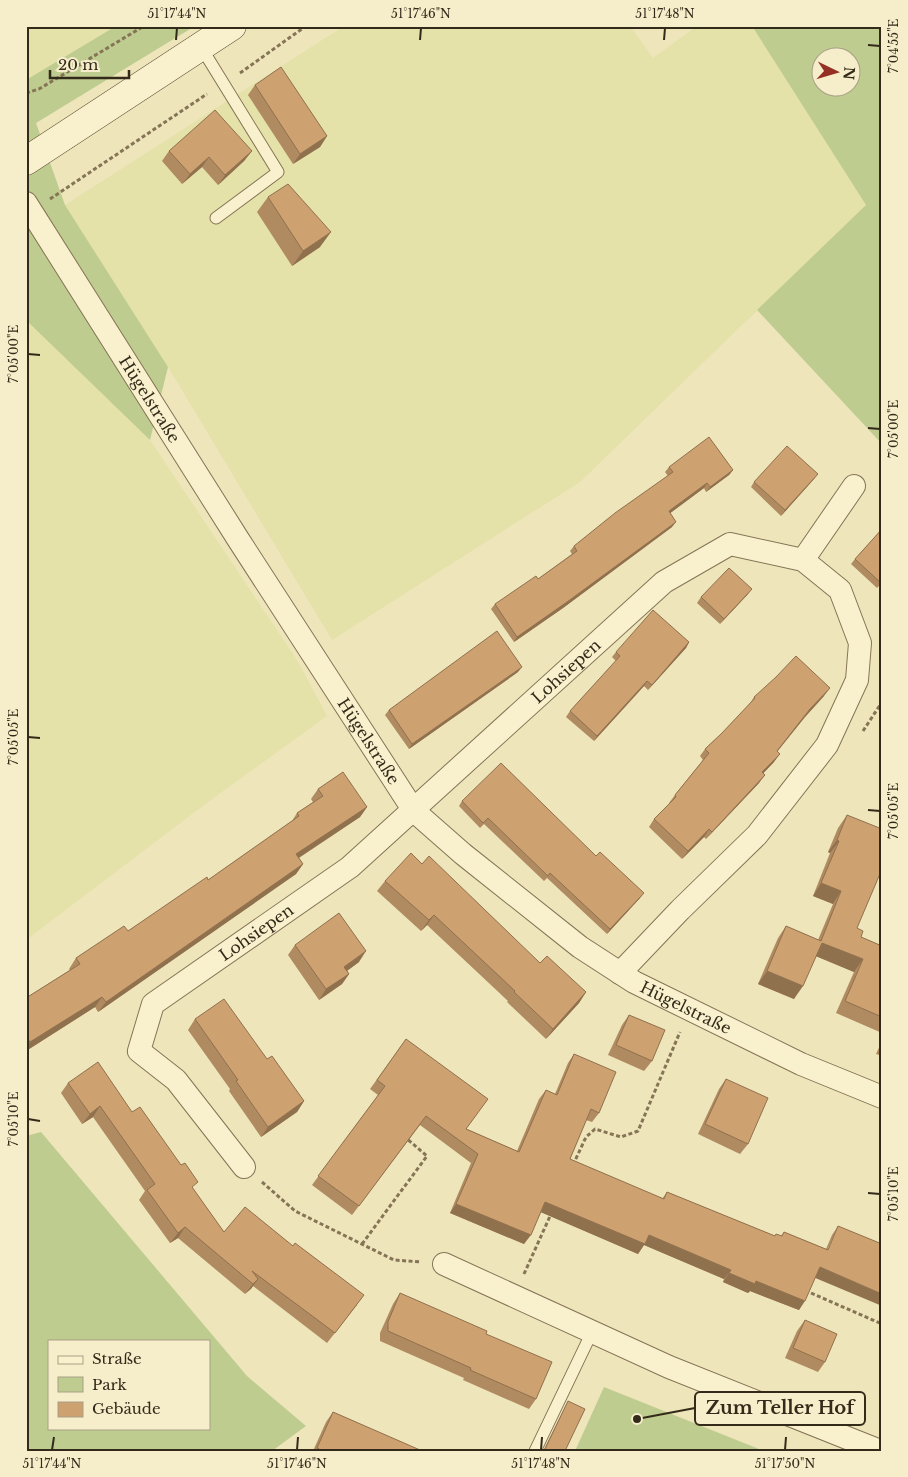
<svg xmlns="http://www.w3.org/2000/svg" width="908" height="1477" viewBox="0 0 908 1477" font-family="'Libre Baskerville',serif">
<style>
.farmland{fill:#e4e1a9}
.green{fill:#becc90;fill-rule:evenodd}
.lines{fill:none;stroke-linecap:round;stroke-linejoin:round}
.lane-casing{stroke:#857455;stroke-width:13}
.street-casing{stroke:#857455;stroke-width:24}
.secondary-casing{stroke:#675539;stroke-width:29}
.path{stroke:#857455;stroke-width:3;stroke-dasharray:4 2.5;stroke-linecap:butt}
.lane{stroke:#f9f1ce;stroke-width:11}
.street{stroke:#f9f1ce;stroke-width:22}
.secondary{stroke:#f9f1ce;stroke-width:28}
.wall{fill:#b08a60}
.shaded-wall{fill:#90714e}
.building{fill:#cda170;stroke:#90714e}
.ticks{fill:none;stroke:#342a1a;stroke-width:2}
.labels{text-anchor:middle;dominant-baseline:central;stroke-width:4;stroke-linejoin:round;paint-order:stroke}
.street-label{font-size:16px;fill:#342a1a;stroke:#f6eecb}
.leader{fill:none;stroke:#342a1a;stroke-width:2}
.callout-dot{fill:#342a1a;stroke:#f6eecb;stroke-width:2}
.callout{fill:#f6eecb;stroke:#342a1a;stroke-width:2}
.callout-label{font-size:18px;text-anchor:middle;font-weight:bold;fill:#342a1a}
.neatline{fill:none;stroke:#342a1a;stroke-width:2}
.ticks-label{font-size:12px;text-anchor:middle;fill:#342a1a}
</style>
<rect width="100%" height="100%" fill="#eee5bb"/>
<g class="farmland">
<path d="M26,26h90l-90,54z"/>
<path d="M344,26h286l23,32 44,-32h55l114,179 -286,277 -248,158 -164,-273 -103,-162z"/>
<path d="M26,320l124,120 147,220 30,56 -123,89 -178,135z"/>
</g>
<g class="green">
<path d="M116,26h79l-159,97 29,82 103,162 -18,73 -124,-120v-240z"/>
<path d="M752,26h130v418l-125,-134 109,-105zM820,58h30v30h-30z"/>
<path d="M41,1132l206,244 59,50 -34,25h-246v-315zM49,1341h160v87h-160z"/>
<path d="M604,1387l160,64h-189z"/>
</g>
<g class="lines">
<g class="lane-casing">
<g id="lane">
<path d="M201,47l77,125 -62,46"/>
<path d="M535,1451l57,-119"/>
</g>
</g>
<g class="street-casing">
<g id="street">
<path id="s1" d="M26,203l212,336 176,272 49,43 117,93 54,35 167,82 81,33"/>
<path d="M803,560l51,-74"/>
<path id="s2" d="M244,1167l-68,-87 -37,-29 14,-47 197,-137 314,-285 66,-38 73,16 37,30 20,53 -3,37 -30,65 -70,90 -77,75 -60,63"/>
<path d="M444,1264l225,103 211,84"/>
</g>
</g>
<g class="secondary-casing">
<path id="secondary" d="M26,161l206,-135"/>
</g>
<g class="path">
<path d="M240,73l66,-47"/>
<path d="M26,93l13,-4 105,-63"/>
<path d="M50,199l157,-105"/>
<path d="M863,731l19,-29"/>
<path d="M573,1165l13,-28 9,-8 26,8 17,-6 42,-99"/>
<path d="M262,1182l33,29 99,49 27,2"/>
<path d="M362,1244l65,-88 -21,-18"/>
<path d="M524,1274l27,-60"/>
<path d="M811,1293l71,31"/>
</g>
<use href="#lane" class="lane"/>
<use href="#street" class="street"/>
<use href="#secondary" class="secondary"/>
</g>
<g class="wall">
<path d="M255,85l72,51 -7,11 -27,17 -45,-69z"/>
<path d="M169,151h83l-8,10 -26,24 -16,-18 -20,17 -20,-23z"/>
<path d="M268,197l52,50 -28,19 -35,-54z"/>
<path d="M669,467l64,3 -4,5 -23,17 -2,-4 -34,25 2,14 -109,81 -49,34 -23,-33 4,-5 43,-25 34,-25 -2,-3 4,-5 94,-70 -3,-4z"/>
<path d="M814,479l-33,37 -30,-29 3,-5z"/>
<path d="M882,529v54l-5,5 -26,-24 4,-5z"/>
<path d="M748,594l-28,30 -23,-21 4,-6z"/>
<path d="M689,642l-3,6 -38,42 -4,-4 -50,55 -28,-24 4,-6 46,-50 -4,-4 4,-5z"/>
<path d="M518,672l-109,77 -24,-34 4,-5z"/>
<path d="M824,696l-19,21 -28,35 -3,10 -11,11 -4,10 -53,56 -2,-2 -22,22 -33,-32 5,-8 16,-15 -1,-1 6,-8 28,-35 -3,-4 5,-7 17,-16 27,-28 5,-8z"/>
<path d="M318,789l49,18 -7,10 -61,41 4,6 -7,10 -198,138 -3,-5 -69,44v-53l44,-28 -1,-1 7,-11 52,-27 80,-51 84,-59 5,-8 16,-11 -2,-3z"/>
<path d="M462,801l134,55 44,42 -33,36 -60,-56 -3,3 -60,-57 -4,4 -21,-22z"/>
<path d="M847,815l10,113 4,9 21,9v87l-46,-20 18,-41 -38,-16 -22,43 -36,-15 20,-46 8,-12 32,14 15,-36 -20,-8 17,-43 -2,-1 10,-24z"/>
<path d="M422,864l118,99 46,29 -7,11 -33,36 -39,-37 1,-1 -81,-76 -6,6 -44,-40 8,-10z"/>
<path d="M295,945l64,17 -12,9 2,3 -7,10 -23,16 -31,-45z"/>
<path d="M629,1015l23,46 -8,10 -36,-16 14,-30z"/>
<path d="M195,1019l72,40 37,42 -7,11 -36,25 -32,-46 1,-2 -42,-59z"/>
<path d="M406,1039l61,90 50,22 22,-52 7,-9 9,4 13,-31 6,-9 25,59 -7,9 -6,-2 -16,39 92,40 5,-7 108,44h6l3,-4 42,17 6,-14 6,-9 -23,52 -16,32 -49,-19 -2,2 -25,-11 1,-3 -80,-34 -6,9 -97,-42 -17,32 -74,-31 21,-50 -51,-38 -68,90 -40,-30 66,-90 -8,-6z"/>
<path d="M882,1041v15l-6,-2z"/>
<path d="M726,1079l22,65 -8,10 -42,-20 21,-45z"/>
<path d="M68,1083l64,29 61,77 31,43 133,73 -30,38 -74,-57 -8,8 -67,-56 -8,5 -31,-43 6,-9 -52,-74 -11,7 -21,-31z"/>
<path d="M400,1293l86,41 50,65 -7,10 -66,-29 1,-2 -84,-37v-8l13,-29z"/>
<path d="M805,1320l20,42 -7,10 -33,-14 12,-27z"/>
<path d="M568,1401l-3,50h-22z"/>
<path d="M333,1412l87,39h-107l13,-29z"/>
</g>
<g class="shaded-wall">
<path d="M327,136l-7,11 -27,17 7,-10z"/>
<path d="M252,151l-8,10 -26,24 7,-10z"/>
<path d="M209,157l-7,10 -20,17 8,-10z"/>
<path d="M331,232l-11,15 -28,19 11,-15z"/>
<path d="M733,470l-4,5 -23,17 4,-5z"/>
<path d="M818,474l-4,5 -33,37 4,-6z"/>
<path d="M707,483l-3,5 -39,29 4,-6z"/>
<path d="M676,522l-4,5 -109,81 -49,34 3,-5z"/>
<path d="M752,589l-4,5 -28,30 4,-5z"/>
<path d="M689,642l-3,6 -38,42 4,-5z"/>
<path d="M522,667l-4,5 -109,77 3,-5z"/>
<path d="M647,681l-3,5 -50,55 3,-5z"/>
<path d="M830,688l-6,8 -19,21 -34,42 39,-50z"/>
<path d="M780,754l-6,8 -17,18 5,-8z"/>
<path d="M765,775l-6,8 -53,56 6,-7z"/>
<path d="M367,807l-7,10 -71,47 7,-10z"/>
<path d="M709,829l-5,8 -22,22 6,-8z"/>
<path d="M837,840l2,1 -9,12 -2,-1z"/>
<path d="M303,864l-7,10 -198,138 8,-10z"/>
<path d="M821,883l20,8 -8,13 -20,-8z"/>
<path d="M644,893l-4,5 -33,36 3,-5z"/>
<path d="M434,915l-7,10 -6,6 8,-11z"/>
<path d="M822,943l41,16 -9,13 -41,-17z"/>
<path d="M366,951l-7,11 -22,16 7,-11z"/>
<path d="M767,971l36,15 -9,13 -36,-15z"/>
<path d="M349,974l-7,10 -23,16 7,-11z"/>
<path d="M586,992l-7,11 -33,36 7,-10z"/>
<path d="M102,997l-7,10 -69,44v-3l4,-6z"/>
<path d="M304,1101l-7,11 -36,25 7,-10z"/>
<path d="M100,1106l-7,11 -11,7 8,-10z"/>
<path d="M545,1202l104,33 82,35 -7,9 -80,-34 -6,9 -100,-43z"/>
<path d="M456,1204l75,31 -7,9 -74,-31z"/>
<path d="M185,1227l-7,11 -8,5 8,-10z"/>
<path d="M820,1267l62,27v12l-69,-29z"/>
<path d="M729,1273l27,8 49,20 -6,9 -49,-19 -2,2 -25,-11z"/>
<path d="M258,1279l-7,10 -6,5 8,-10z"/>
</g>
<g class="building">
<path d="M281,67l46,69 -27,18 -45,-69z"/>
<path d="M215,110l37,41 -27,24 -16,-18 -19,17 -21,-23z"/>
<path d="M288,184l43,48 -28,19 -35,-54z"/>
<path d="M709,437l24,33 -23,17 -3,-4 -38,28 7,11 -109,80 -50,35 -22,-33 41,-28 2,3 39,-28 -3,-5 41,-33 58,-41 -4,-5z"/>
<path d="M787,446l31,28 -33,36 -31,-28z"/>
<path d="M882,529v53l-1,1 -26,-24z"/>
<path d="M729,568l23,21 -28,30 -23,-22z"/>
<path d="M653,610l36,32 -37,43 -5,-4 -50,55 -27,-25 50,-55 -4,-4z"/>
<path d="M497,631l25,36 -110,77 -23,-34z"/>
<path d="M796,656l34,32 -20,21 -33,42 3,3 -18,18 3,3 -53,57 -3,-3 -21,22 -34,-32 22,-22 -1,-2 34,-42 -4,-4 17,-16 33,-35 -1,-1 22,-20z"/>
<path d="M501,763l95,93 4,-4 44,41 -34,36 -60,-56 -2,3 -60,-58 -5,5 -21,-22z"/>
<path d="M343,772l24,35 -71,47 7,10 -197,138 -4,-5 -72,45 -4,-6v-38l54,-34 -4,-6 48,-32 4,5 79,-54 1,3 91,-64 -2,-3 26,-17 -5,-7z"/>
<path d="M847,815l35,14v40l-25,59 6,3 -2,6 21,9v71l-37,-16 18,-42 -41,-16 -19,43 -36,-15 19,-45 35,15 20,-50 -20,-8 18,-42 -2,-1z"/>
<path d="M411,853l11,11 7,-8 111,107 7,-7 39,36 -33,37 -39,-37 1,-1 -81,-76 -5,5 -44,-39z"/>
<path d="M339,913l27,38 -22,16 5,7 -23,15 -31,-44z"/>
<path d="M224,999l43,60 5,-3 32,45 -36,26 -32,-46 2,-1 -43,-61z"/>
<path d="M629,1015l36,15 -13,31 -36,-16z"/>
<path d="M406,1039l82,60 -22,30 53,23 27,-62 11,5 17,-41 42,18 -17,41 -8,-4 -21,50 94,40 3,-7 108,44 1,-2 6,2 2,-4 44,18 10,-24 44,18v50l-62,-27 -15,34 -49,-20 -1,3 -26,-11 2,-3 -82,-35 -4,9 -100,-42 -14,33 -75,-31 22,-50 -52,-38 -67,90 -41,-30 67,-90 -8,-6z"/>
<path d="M98,1062l34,50 8,-5 41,58 4,-2 13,19 -6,5 32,45 21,-25 48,39 2,-3 69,52 -29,38 -83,-62 6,8 -5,5 -68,-57 -7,6 -31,-43 8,-6 -55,-78 -10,8 -22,-31z"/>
<path d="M726,1079l42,19 -20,46 -43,-20z"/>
<path d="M400,1293l87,38 -1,3 66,28 -16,37 -66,-29 1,-2 -83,-37v-9z"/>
<path d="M805,1320l32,14 -12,28 -32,-14z"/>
<path d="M568,1401l17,8 -20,42h-21l1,-2z"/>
<path d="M333,1412l87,38 -97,1 -6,-3z"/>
</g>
<path class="ticks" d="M176,40l1,-12M420,40l1,-12M664,40l1,-12M868,45l12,1M28,354l12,1M868,428l12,1M28,737l12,1M868,810l12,1M28,1119l12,2M868,1193l12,1M52,1450l2,-13M297,1450l1,-13M541,1450l1,-13M785,1450l1,-13"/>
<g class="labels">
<g class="street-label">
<text stroke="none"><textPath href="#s1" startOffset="232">Hügelstraße</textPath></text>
<text stroke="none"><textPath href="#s2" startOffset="738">Lohsiepen</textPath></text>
<text stroke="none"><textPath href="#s1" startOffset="638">Hügelstraße</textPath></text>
<text stroke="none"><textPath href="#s2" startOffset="332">Lohsiepen</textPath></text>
<text stroke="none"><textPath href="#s1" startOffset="1058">Hügelstraße</textPath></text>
</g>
</g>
<path class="leader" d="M637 1419L695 1408"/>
<circle class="callout-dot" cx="637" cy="1419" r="5"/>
<rect class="callout" x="695" y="1392" width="170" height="33" rx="5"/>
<g class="callout-label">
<text x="780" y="1414">Zum Teller Hof</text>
</g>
<rect width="908" height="1477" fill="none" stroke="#f6eecb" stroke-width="55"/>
<rect x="48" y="1340" width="162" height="90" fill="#f6eecb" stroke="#a8a084"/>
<rect x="58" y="1356" width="25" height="8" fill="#f9f1ce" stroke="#a8a084"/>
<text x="92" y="1364" font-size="15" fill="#342a1a">Straße</text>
<rect x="58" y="1377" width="25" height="15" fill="#becc90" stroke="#a8a084"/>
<text x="92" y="1390" font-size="15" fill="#342a1a">Park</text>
<rect x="58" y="1402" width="25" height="15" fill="#cda170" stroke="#a8a084"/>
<text x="92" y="1414" font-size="15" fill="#342a1a">Gebäude</text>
<g transform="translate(836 72) rotate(95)"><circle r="24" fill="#f6eecb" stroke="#a8a084"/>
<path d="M0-4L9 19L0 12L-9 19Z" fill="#953024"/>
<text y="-8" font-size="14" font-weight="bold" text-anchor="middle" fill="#342a1a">N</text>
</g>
<path d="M50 70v8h79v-8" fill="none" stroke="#342a1a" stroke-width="2.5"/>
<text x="58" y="70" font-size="15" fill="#342a1a" stroke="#f6eecb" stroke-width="4" paint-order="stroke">20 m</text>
<rect x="28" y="28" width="852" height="1422" class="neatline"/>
<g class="ticks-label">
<text x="177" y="18">51°17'44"N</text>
<text x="421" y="18">51°17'46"N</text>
<text x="665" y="18">51°17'48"N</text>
<text transform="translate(894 46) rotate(-90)" y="4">7°04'55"E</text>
<text transform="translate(14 354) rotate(-90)" y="4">7°05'00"E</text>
<text transform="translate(894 429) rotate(-90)" y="4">7°05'00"E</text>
<text transform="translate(14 737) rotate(-90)" y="4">7°05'05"E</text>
<text transform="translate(894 811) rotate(-90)" y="4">7°05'05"E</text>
<text transform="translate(14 1119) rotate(-90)" y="4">7°05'10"E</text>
<text transform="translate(894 1194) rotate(-90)" y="4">7°05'10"E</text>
<text x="52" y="1468">51°17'44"N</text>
<text x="297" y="1468">51°17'46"N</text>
<text x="541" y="1468">51°17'48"N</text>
<text x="785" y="1468">51°17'50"N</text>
</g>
</svg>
